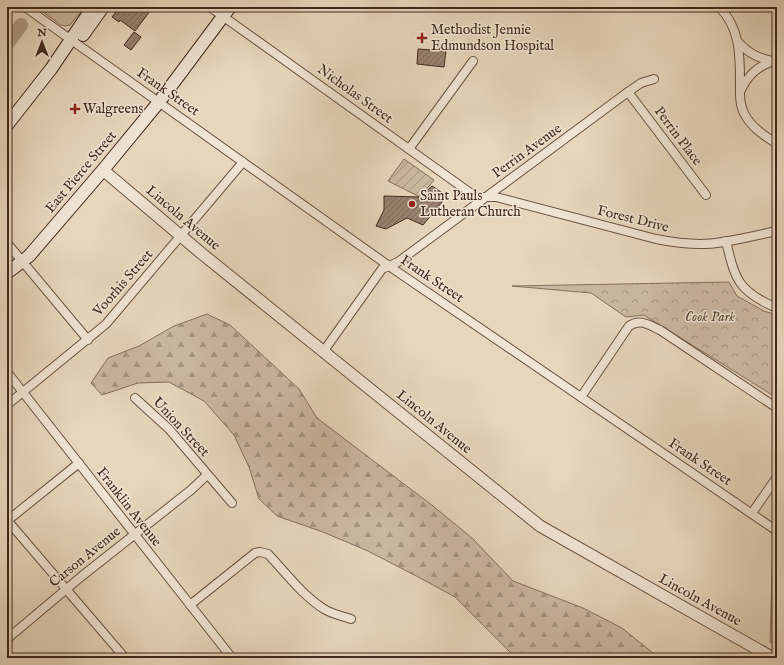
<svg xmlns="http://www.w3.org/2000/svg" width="784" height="665" viewBox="0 0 784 665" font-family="'IM FELL English',serif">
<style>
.grass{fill:#ccb8a1;stroke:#87705e}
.forest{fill:url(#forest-firs);stroke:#87705e}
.park{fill:url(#park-crowns);stroke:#87705e}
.garden{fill:url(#garden-furrows);stroke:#87705e}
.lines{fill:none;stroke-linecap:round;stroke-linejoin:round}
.river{stroke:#b09b86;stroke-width:14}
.building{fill:url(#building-hatch);stroke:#42281c}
.minor-casing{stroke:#6c5444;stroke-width:10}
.tertiary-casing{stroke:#6c5444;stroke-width:13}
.secondary-casing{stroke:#42281c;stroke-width:14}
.minor{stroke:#f0e4d3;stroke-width:8}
.tertiary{stroke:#f0e4d3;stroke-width:11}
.secondary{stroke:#f0e4d3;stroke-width:12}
.poi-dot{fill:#8f2418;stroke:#f0e4d3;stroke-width:1.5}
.labels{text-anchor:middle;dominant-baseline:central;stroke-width:3;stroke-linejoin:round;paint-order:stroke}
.poi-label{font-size:14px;fill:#42281c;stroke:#f0e4d3;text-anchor:start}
.street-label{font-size:14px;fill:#42281c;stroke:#f0e4d3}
.park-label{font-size:14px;font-style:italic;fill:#5e4537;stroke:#f0e4d3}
</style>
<defs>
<pattern id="forest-firs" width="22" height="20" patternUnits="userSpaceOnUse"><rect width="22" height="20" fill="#ccb8a1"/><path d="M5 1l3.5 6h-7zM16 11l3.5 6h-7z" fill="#a79682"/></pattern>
<pattern id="park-crowns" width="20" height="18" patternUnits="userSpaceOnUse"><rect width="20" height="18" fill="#ccb8a1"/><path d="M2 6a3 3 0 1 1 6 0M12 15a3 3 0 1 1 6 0" fill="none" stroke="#a79682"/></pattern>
<pattern id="garden-furrows" width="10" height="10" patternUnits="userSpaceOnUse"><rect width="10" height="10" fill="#ccb8a1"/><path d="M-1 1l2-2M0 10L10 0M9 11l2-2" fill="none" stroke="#a79682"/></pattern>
<pattern id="building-hatch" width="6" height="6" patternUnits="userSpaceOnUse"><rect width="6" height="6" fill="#98826f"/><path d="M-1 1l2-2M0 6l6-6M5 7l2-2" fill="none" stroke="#7e6a5a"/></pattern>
</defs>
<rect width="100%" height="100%" fill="#e8d6bc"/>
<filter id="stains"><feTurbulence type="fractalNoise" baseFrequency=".005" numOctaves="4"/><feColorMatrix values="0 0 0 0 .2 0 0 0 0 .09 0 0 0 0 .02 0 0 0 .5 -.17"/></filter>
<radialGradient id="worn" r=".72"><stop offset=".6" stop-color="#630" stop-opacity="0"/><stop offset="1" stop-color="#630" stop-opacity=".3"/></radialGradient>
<path class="grass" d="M36,7h49l-15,18 -5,1 -4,-1z"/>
<path class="forest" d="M207,314l23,11 69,64 18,29 116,88 39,32 41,43 70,27 39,20 37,30h-143l-61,-61 -33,-18 -54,-28 -45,-19 -46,-16 -18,-17 -10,-32 -15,-32 -30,-34 -35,-19 -31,1 -36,12 -11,-12 17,-25 31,-12 35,-20z"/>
<g class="park">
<path d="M729,282l8,14 27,15 13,4v83l-133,-83 -18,2 -35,-24 -79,-7z"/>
<path d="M773,539l4,3v104l-7,-4z"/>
</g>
<path class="garden" d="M404,159l30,21 -14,17 -32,-16z"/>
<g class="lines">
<path class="river" d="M7,44l14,-19"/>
</g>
<g class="building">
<path d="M120,7h33l-18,24 -15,-11 -1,2 -7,-5z"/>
<path d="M134,32l7,5 -10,13 -7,-5z"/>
<path d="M418,49l28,2 -2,16 -27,-3z"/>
<path d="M432,186l15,10 -24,29 -16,-7 -21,11 -10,-3 8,-16v-14l36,1z"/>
</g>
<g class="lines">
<g class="minor-casing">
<g id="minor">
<path d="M25,7l364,259 388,265"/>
<path d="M210,7l266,190h20l160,42c15,3 29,5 44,5 25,0 52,-8 77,-13"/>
<path d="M719,7c21,20 21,48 21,75 0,11 -1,23 5,33 7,13 20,21 32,29"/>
<path d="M738,42c10,11 20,17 35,19"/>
<path d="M741,90c7,-15 16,-23 32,-29"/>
<path d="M628,92l78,103"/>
<path d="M409,149l64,-88"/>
<path d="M726,241c9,38 12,51 51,67"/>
<path d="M7,243l81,97"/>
<path d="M323,352l59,-83 16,-7 230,-170 13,-9 13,-4"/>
<path d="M7,372l225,286"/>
<path d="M581,397l48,-71c11,-8 20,-1 31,4l117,78"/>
<path d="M135,398l34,31 63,74"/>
<path d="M7,405l99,-81 137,-162"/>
<path d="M752,513l25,-36"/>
<path d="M7,520l118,138"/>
<path d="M7,521l72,-58"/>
<path d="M190,605l65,-52 5,-1 8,2c18,19 34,41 56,55 8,5 18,7 27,10"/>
<path d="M7,639l75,-63 109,-86 16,-15"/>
<path d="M7,654l3,4"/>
</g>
</g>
<g class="tertiary-casing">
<path id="tertiary" d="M103,170l98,83 339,273 233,132"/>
</g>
<g class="secondary-casing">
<g id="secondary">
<path d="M83,35l20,-28"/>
<path d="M7,125l44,-56 42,-62"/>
<path d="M7,273l22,-17 74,-86 56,-68 71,-95"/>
</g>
</g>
<use href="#minor" class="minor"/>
<use href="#tertiary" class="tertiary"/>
<use href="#secondary" class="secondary"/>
</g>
<g class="poi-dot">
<path d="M420 32h4v4h4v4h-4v4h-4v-4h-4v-4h4z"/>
<path d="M73 103h4v4h4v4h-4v4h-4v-4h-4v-4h4z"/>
<circle cx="412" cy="204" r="4"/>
</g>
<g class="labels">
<g class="poi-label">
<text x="431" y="30">Methodist Jennie<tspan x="431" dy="16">Edmundson Hospital</tspan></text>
<text x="83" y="109">Walgreens</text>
<text x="420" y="196">Saint Pauls<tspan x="420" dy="16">Lutheran Church</tspan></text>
</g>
<g class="street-label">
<text transform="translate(168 92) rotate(35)">Frank Street</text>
<text transform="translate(355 94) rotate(36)">Nicholas Street</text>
<text transform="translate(678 136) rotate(53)">Perrin Place</text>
<text transform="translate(527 151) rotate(-36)">Perrin Avenue</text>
<text transform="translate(81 172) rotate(-50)">East Pierce Street</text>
<text transform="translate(183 218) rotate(40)">Lincoln Avenue</text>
<text transform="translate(633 219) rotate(14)">Forest Drive</text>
<text transform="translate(432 279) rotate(34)">Frank Street</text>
<text transform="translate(123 283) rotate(-49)">Voorhis Street</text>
<text transform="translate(434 422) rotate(39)">Lincoln Avenue</text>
<text transform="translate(181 427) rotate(47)">Union Street</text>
<text transform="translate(700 462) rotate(34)">Frank Street</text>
<text transform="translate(129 507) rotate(52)">Franklin Avenue</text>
<text transform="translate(85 557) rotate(-39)">Carson Avenue</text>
<text transform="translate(700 600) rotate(29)">Lincoln Avenue</text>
</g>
<g class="park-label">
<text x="710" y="317">Cook Park</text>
</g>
</g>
<rect width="784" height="665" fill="none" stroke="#e8d6bc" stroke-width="24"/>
<rect x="8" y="8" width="768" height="649" fill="none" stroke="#42281c" stroke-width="2"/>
<rect x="12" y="12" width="760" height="641" fill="none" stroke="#42281c"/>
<g transform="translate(42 42)" stroke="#f0e4d3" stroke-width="3" paint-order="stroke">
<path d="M0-3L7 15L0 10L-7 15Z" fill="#42281c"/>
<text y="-6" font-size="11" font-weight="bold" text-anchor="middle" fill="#42281c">N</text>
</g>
<rect width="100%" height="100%" filter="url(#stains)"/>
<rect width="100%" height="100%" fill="url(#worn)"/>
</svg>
